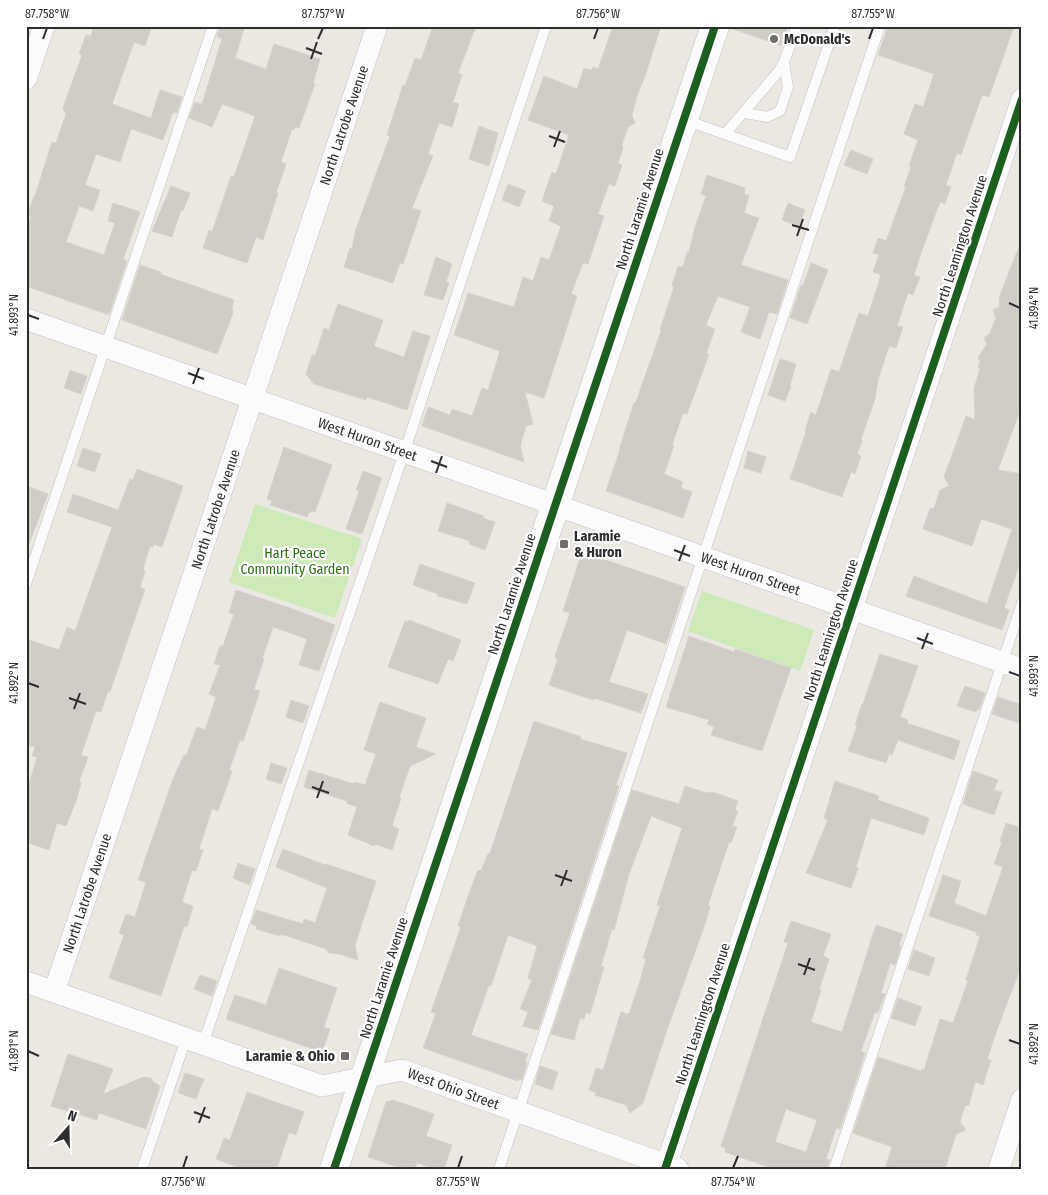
<svg xmlns="http://www.w3.org/2000/svg" width="1048" height="1195" viewBox="0 0 1048 1195" font-family="'Fira Sans Condensed',sans-serif">
<style>
.green{fill:#cee9b8}
.building{fill:#d0cdc9;stroke:#d6d3ce;fill-rule:evenodd}
.lines{fill:none;stroke-linecap:round;stroke-linejoin:round}
.lane-casing{stroke:#c4c3c4;stroke-width:11}
.street-casing{stroke:#c4c3c4;stroke-width:22}
.secondary-casing{stroke:#c4c3c4;stroke-width:29}
.lane{stroke:#fcfbfb;stroke-width:10}
.street{stroke:#fcfbfb;stroke-width:21}
.secondary{stroke:#fcfbfb;stroke-width:28}
.cycleway-casing{stroke:#fff;stroke-width:11}
.cycleway{stroke:#1b5e20;stroke-width:8}
.ticks{fill:none;stroke:#2d2d2d;stroke-width:2}
.poi-dot{fill:#706e6c;stroke:#fff;stroke-width:2}
.labels{text-anchor:middle;dominant-baseline:central;stroke-width:4.5;stroke-linejoin:round;paint-order:stroke}
.poi-label{font-size:14px;font-weight:bold;fill:#2d2d2d;stroke:#fff;text-anchor:start}
.street-label{font-size:14px;fill:#2d2d2d;stroke:#fff}
.park-label{font-size:14px;fill:#2b7313;stroke:#fff}
.neatline{fill:none;stroke:#2d2d2d;stroke-width:2}
.ticks-label{font-size:12px;text-anchor:middle;fill:#2d2d2d}
</style>
<rect width="100%" height="100%" fill="#ebe7e2"/>
<g class="green">
<path d="M255,504l107,35 -27,79 -106,-36z"/>
<path d="M702,591l112,39 -14,41 -112,-40z"/>
</g>
<g class="building">
<path d="M94,26h58l-7,20 -11,-4 -22,62 39,14 9,-28 22,7 -5,16 -4,-1 -10,28 -32,-11 -11,33 -24,-8 -11,31 15,5 -7,21 -14,-5 -13,36 38,13 11,-32 -7,-2 5,-18 27,9 -17,47 4,2 -18,54 -83,-29v-55l5,-14 -4,-1 7,-20h1l17,-54 4,1 10,-29 -3,-6 19,-53 -3,-1 7,-19 5,1z"/>
<path d="M220,26h16l8,3 -9,29 31,11 8,-25 46,15 -7,24 2,1 -16,44 -4,-1 -1,3 -2,-1 -11,33 5,2 -10,29h2l-15,47 -7,-3 -9,26 -44,-15 6,-18 3,2 19,-56 3,1 21,-61 -33,-12 -10,23 -23,-9 6,-16 7,2 20,-65 -5,-3z"/>
<path d="M433,26h43l-18,47 4,2 -9,27 6,2 -7,23 -13,-4 -11,31 5,2 -21,52 9,3 -18,53 -3,-1 -7,20 -49,-16 6,-19 2,1 4,-20 34,-93 -3,-1 16,-50 2,1 10,-28 6,2z"/>
<path d="M613,26h48l-17,53 -6,14 -6,22 3,8 -7,4 -6,17 1,4 -5,15 4,2 -7,21 -6,-2 -11,30 6,2 -16,48 -5,-1 -12,31 6,2 -33,102 -19,-6 8,32 -7,2 -6,20 4,16 -102,-36 6,-19 22,8 2,-6 20,7 10,-28 6,2 12,-39 -46,-16 14,-42 46,14 9,-30 10,4 8,-24 8,3 12,-34 -12,-5 5,-15 -12,-5 10,-29 4,2 13,-39 -41,-15 16,-44 33,13 7,-21 7,2 2,-3 5,2z"/>
<path d="M734,26h54l-6,20 -49,-17z"/>
<path d="M888,26h126l-25,71 -7,-2 -21,60 -4,-2 -11,32 5,2 -6,17 -5,-2 -18,48 -8,25 6,2 -7,18 -5,-2 -11,33 6,1 -7,21 -7,-2 -11,34 -3,19 -14,40 1,3 -5,12 4,2 -6,18 -4,-2 -9,25 -52,-18 16,-47 -1,-1 6,-19 5,3 15,-46 8,3 20,-59 9,3 13,-41 -8,-3 6,-17 -6,-2 5,-15 8,3 20,-54h-2l7,-20 -2,-1 9,-26 -14,-6 11,-30 8,3 11,-33 -56,-19z"/>
<path d="M479,126l19,7 -9,33 -20,-7z"/>
<path d="M851,150l22,9 -6,15 -23,-9z"/>
<path d="M707,175l38,13 -1,6 5,2 -5,17 15,5 -18,47 47,15 -11,34 -8,-2 -9,27 -19,-7 9,-25 -32,-11 -12,29 9,4 -9,25h3l-22,60 -4,-1 -11,32h2l-10,29 19,8 -2,6 11,4 -9,26 -77,-27 14,-41h-1l15,-47 2,-1 25,-71 -1,-1 14,-43 -2,-1 6,-20 5,1 4,-15h2l6,-25 11,-31 -5,-2z"/>
<path d="M508,184l18,7 -7,16 -17,-7z"/>
<path d="M171,186l19,7 -7,18 -2,-1 -9,27 -20,-6z"/>
<path d="M788,203l17,7 -6,16 -17,-6z"/>
<path d="M1020,244h2v161l-24,65 24,4v84l-18,50 5,2 -7,20 -96,-34 8,-20 73,28 25,-75 -31,-10 -9,27 -49,-17 7,-21 4,1 6,-19 9,-4 -5,-9 22,-61 9,4 -1,-31 6,-20 -2,-1 2,-7 -2,-4 9,-13 -3,-6 6,-5 3,-8 3,-7 -3,-8 6,-3 1,-12z"/>
<path d="M436,257l16,7 -6,18 3,1 -6,17 -19,-5z"/>
<path d="M811,263l17,7 -21,54 -17,-6 11,-33h2z"/>
<path d="M140,265l21,7 -1,2 74,26 -2,8 1,5 -16,41 -95,-34z"/>
<path d="M338,304l45,16 -9,26 30,11 9,-26 17,5 -23,74 -40,-13 -1,3 -52,-16 -8,-10 6,-19 3,1 9,-28 5,2z"/>
<path d="M780,359l16,5 -6,21 1,1 -6,15 -17,-6z"/>
<path d="M70,370l17,6 -6,18 -17,-6z"/>
<path d="M284,447l48,18 -17,47 -5,-1 -3,6 -37,-12 2,-4 -5,-2z"/>
<path d="M83,448l18,6 -6,18 -18,-6z"/>
<path d="M748,451l18,6 -5,16 -17,-5z"/>
<path d="M137,469l46,17 -21,61 -8,-3 -1,3 -3,-1 -7,23 2,3 -5,15 5,2 -35,103 -2,-1 -7,21 -5,-1 -15,44 7,2 -9,25 2,1 -5,18 -10,25 -9,-3 -8,27 -23,-8v-47l11,-38 -5,-1 3,-9 -9,-2v-106l33,11 8,-23 8,4 37,-104 -45,-15 6,-18 45,16 12,-31 3,1z"/>
<path d="M363,471l19,7 -20,56 -16,-5 13,-38 -3,-1z"/>
<path d="M26,486l22,8 -19,50h-3z"/>
<path d="M447,503l37,13 -1,2 12,4 -10,28 -16,-6 1,-3 -32,-10z"/>
<path d="M582,552l103,35 -19,57 -39,-14 -18,52 39,12 -7,19 -47,-15 -1,2 -44,-15 8,-24 -2,-5 15,-43 -7,-2z"/>
<path d="M420,564l55,19 -8,21 -29,-8v-2l-25,-9z"/>
<path d="M236,590l51,17 48,18 -16,46 -20,-6 8,-26 -34,-12 -11,32h2l-10,30 6,2 -17,50 -3,-1 -11,30 3,1 -14,40 -6,-2 -13,40 4,1 -7,21 -4,-1 -10,32 11,4 -6,21 -3,-1 -23,70 -52,-18 15,-43 -5,-2 7,-19 9,3 11,-35 -8,-2 35,-101 11,-24 2,1 11,-29 8,3 11,-33 -7,-3 11,-29 -6,-1 6,-18h3l11,-32 -5,-1z"/>
<path d="M409,620l52,20 -8,21 -5,-2 -10,25 -50,-17 17,-46 3,1z"/>
<path d="M689,636l45,16 1,-3 56,19 -29,83 -51,-16 3,-8 -7,-3 2,-4 -43,-13z"/>
<path d="M880,654l38,12 -18,51 8,3 -1,3 53,18 -6,19 -56,-20 -6,15 -3,-1 -3,9 -38,-12 9,-25 -2,-1 7,-21h1z"/>
<path d="M965,686l20,7 -6,17 -2,-1 -1,3 -19,-6z"/>
<path d="M998,697l24,8v19l-30,-10z"/>
<path d="M291,700l18,6 -6,17 -17,-6z"/>
<path d="M380,702l46,16 -10,29 20,7 -26,12 -11,32h2l-9,28 7,3 -7,21 -17,-6 -1,2 -26,-11 9,-28 -2,-1 -9,-3 1,-2 -43,-14 5,-17 45,14v-2l11,3 11,-31 -12,-4z"/>
<path d="M534,721l47,16 -1,2 47,14 -11,32 3,1 -81,244 -15,-4 5,-14 -8,-3 12,-29 -4,-2 9,-32 -29,-11 -17,51 -2,-1 -18,50 57,19 -3,7 2,1 -5,18 -3,-1 -1,2 -95,-33 13,-35 -5,-1 30,-85 -3,-1 9,-27 11,-29 3,1 7,-17 2,-1z"/>
<path d="M271,763l16,5 -6,16 -15,-5z"/>
<path d="M973,771l25,9 -4,10 8,2 -8,23 -31,-11z"/>
<path d="M835,781l44,15 -1,4 51,18 -5,17 -53,-17 -15,49 2,1 -7,20 -45,-15 22,-53 -4,-2z"/>
<path d="M685,786l22,7 6,-1 25,9 -3,8 3,3 -6,14 5,1 -6,16 -2,-1 -21,63 2,1 -5,18 -37,103 -25,76 -13,10 -4,-8 -31,-10 1,-2 -7,-3 7,-22 7,2 18,-58 8,2 10,-29 7,-26 -3,-1 17,-52 -3,-1 25,-77 -31,-12 -22,58 -15,56 -2,-1 -11,37 3,1 -14,47 -4,-2 -2,7 -4,-1 -6,22 -23,-6 81,-244 47,14z"/>
<path d="M1006,823l16,5v136l-25,66 -10,29 4,1 -8,25 -8,-3 -6,23 -4,1 -5,16 6,8 -10,4 -11,35h-60l7,-22 -39,-14 25,-76 43,14 1,-2 2,1 16,-51 13,4 15,-42 -2,-1 14,-44 -4,-1v-3l-47,-16 14,-41 18,6 -7,22 32,13 17,-49 -9,-3 8,-22 -2,-1z"/>
<path d="M283,849l42,16 1,-1 50,17 -21,64 3,15 -19,-6 -10,-1 -3,-4 -45,-15 -1,2 -24,-7 1,-3 -6,-2 5,-14 47,14 1,-5 11,4 12,-35 -51,-21z"/>
<path d="M238,863l17,6 -6,16 -16,-7z"/>
<path d="M791,921l40,13 -8,22 6,3 -10,31h2l-10,32 31,10 34,-107 27,9 -4,11 2,1 -6,19 -5,-2 -9,30 4,1 -7,19 -3,-1 -14,39 4,2 -25,76 -4,-1 -10,31 4,1 -3,9h-53l-49,-17 1,-4 -5,-2 67,-203 -4,-1zM786,1109l31,11 -11,32 -31,-10z"/>
<path d="M914,950l21,8 -6,18 -21,-7z"/>
<path d="M279,968l58,20 -13,39 6,2 -8,23 -96,-33 9,-24 31,10z"/>
<path d="M200,975l17,6 -5,15 -18,-7z"/>
<path d="M898,998l24,9 -7,19 -24,-8z"/>
<path d="M68,1054l45,15 -10,25 41,-17 7,1 2,4 7,4 -14,43 -47,-16 -2,7 -46,-14z"/>
<path d="M540,1066l18,6 -6,18 -17,-6z"/>
<path d="M185,1073l19,6 -8,20 -18,-6z"/>
<path d="M247,1092l57,20 -8,23 -7,-3 -12,37h-34l-27,-10 8,-21 6,2z"/>
<path d="M393,1100l41,14 -8,22 26,9 -8,24h-9l-18,-6 -2,6h-12l-35,-12 18,-55z"/>
</g>
<g class="lines">
<g class="lane-casing">
<g id="lane">
<path d="M745,113l22,4 13,-6 8,-24 -4,-25"/>
<path d="M685,120l105,37 45,-131"/>
<path d="M725,134l53,-62 6,-10 13,-36"/>
<path d="M26,584l187,-558"/>
<path d="M203,1044l201,-591 142,-427"/>
<path d="M142,1169l44,-130"/>
<path d="M499,1169l381,-1143"/>
<path d="M834,1169l188,-566"/>
</g>
</g>
<g class="street-casing">
<g id="street">
<path d="M26,79l18,-53"/>
<path id="s1" d="M26,319l996,350"/>
<path id="s2" d="M26,982l296,104 80,-16 276,99"/>
<path id="s3" d="M54,992l323,-966"/>
<path d="M665,1169l357,-1070"/>
<path d="M999,1169l23,-70"/>
</g>
</g>
<g class="secondary-casing">
<path id="secondary" d="M334,1169l381,-1143"/>
</g>
<use href="#lane" class="lane"/>
<use href="#street" class="street"/>
<use href="#secondary" class="secondary"/>
<g class="cycleway-casing">
<g id="cycleway">
<path d="M334,1169l381,-1143"/>
<path d="M665,1169l357,-1070"/>
</g>
</g>
<use href="#cycleway" class="cycleway"/>
</g>
<path class="ticks" d="M43,39l4,-11M318,39l5,-11M594,39l4,-11M869,39l4,-11M306,48l16,6M311,59l6,-17M549,136l16,6M554,147l6,-16M792,225l17,5M797,236l6,-17M1009,303l11,5M28,315l11,4M188,373l16,6M193,384l6,-16M431,461l16,6M436,473l6,-17M674,550l16,6M679,561l6,-16M917,638l16,6M922,649l6,-16M1009,672l11,4M28,683l11,4M69,698l17,6M74,709l6,-16M312,787l17,6M317,798l6,-17M555,875l17,6M561,886l6,-16M798,964l17,6M804,975l6,-17M1009,1040l11,4M28,1051l11,5M194,1112l16,6M199,1123l6,-16M183,1168l4,-12M458,1168l4,-12M733,1168l5,-12"/>
<g class="poi-dot">
<circle cx="774" cy="39" r="5"/>
<rect x="559" y="539" width="10" height="10" rx="2.5"/>
<rect x="340" y="1051" width="10" height="10" rx="2.5"/>
</g>
<g class="labels">
<g class="poi-label">
<text x="784" y="39">McDonald's</text>
<text x="574" y="536">Laramie<tspan x="574" dy="16">&amp; Huron</tspan></text>
<text x="335" y="1056" text-anchor="end">Laramie &amp; Ohio</text>
</g>
<g class="street-label">
<text stroke="none"><textPath href="#s3" startOffset="914">North Latrobe Avenue</textPath></text>
<text transform="translate(640 209) rotate(-72)">North Laramie Avenue</text>
<text transform="translate(960 246) rotate(-72)">North Leamington Avenue</text>
<text stroke="none"><textPath href="#s1" startOffset="362">West Huron Street</textPath></text>
<text stroke="none"><textPath href="#s3" startOffset="509">North Latrobe Avenue</textPath></text>
<text stroke="none"><textPath href="#s1" startOffset="768">West Huron Street</textPath></text>
<text transform="translate(512 594) rotate(-72)">North Laramie Avenue</text>
<text transform="translate(831 630) rotate(-72)">North Leamington Avenue</text>
<text stroke="none"><textPath href="#s3" startOffset="104">North Latrobe Avenue</textPath></text>
<text transform="translate(384 978) rotate(-72)">North Laramie Avenue</text>
<text transform="translate(703 1014) rotate(-72)">North Leamington Avenue</text>
<text stroke="none"><textPath href="#s2" startOffset="450">West Ohio Street</textPath></text>
</g>
<g class="park-label">
<text x="295" y="553">Hart Peace<tspan x="295" dy="16">Community Garden</tspan></text>
</g>
</g>
<rect width="1048" height="1195" fill="none" stroke="#ffffff" stroke-width="55"/>
<g transform="translate(68 1128) rotate(20)" stroke="#ffffff" stroke-width="4" paint-order="stroke">
<path d="M0-4L9 19L0 12L-9 19Z" fill="#2d2d2d"/>
<text y="-8" font-size="14" font-weight="bold" text-anchor="middle" fill="#2d2d2d">N</text>
</g>
<rect x="28" y="28" width="992" height="1140" class="neatline"/>
<g class="ticks-label">
<text x="47" y="18">87.758°W</text>
<text x="323" y="18">87.757°W</text>
<text x="598" y="18">87.756°W</text>
<text x="873" y="18">87.755°W</text>
<text transform="translate(1034 308) rotate(-90)" y="4">41.894°N</text>
<text transform="translate(14 315) rotate(-90)" y="4">41.893°N</text>
<text transform="translate(1034 676) rotate(-90)" y="4">41.893°N</text>
<text transform="translate(14 683) rotate(-90)" y="4">41.892°N</text>
<text transform="translate(1034 1044) rotate(-90)" y="4">41.892°N</text>
<text transform="translate(14 1051) rotate(-90)" y="4">41.891°N</text>
<text x="183" y="1186">87.756°W</text>
<text x="458" y="1186">87.755°W</text>
<text x="733" y="1186">87.754°W</text>
</g>
</svg>
